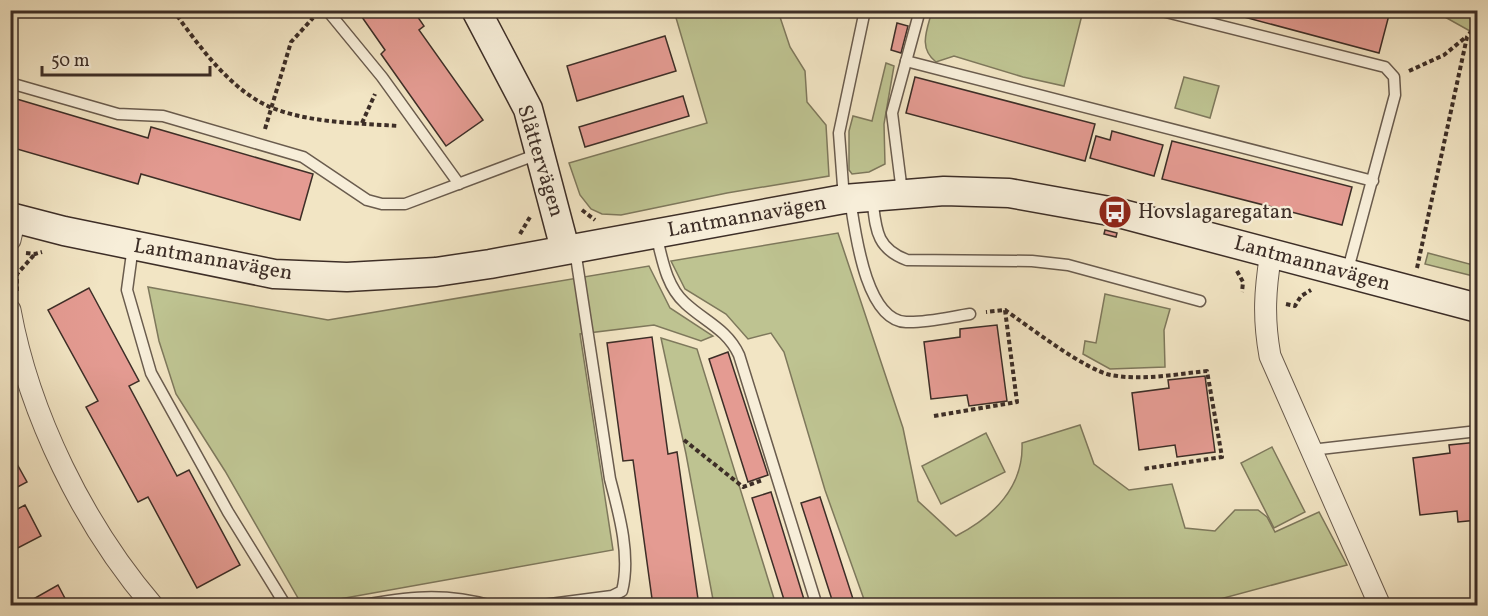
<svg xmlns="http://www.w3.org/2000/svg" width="1488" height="616" viewBox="0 0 1488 616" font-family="Vollkorn,serif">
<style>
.green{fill:#bec391;stroke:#7e785c;stroke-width:1.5}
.building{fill:#e49b92;stroke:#3d2e27;stroke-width:1.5}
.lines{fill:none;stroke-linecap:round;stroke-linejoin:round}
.lane-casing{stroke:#6a5c4e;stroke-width:13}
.street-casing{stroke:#6a5c4e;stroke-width:23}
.secondary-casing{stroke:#3d2e27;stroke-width:31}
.path{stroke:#3d2e27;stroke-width:4;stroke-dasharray:4.5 3;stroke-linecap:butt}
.lane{stroke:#f7eed9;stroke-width:10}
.street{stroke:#f7eed9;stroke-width:21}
.secondary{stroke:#f7eed9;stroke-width:28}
.labels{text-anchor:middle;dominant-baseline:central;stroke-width:4.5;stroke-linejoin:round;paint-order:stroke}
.street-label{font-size:21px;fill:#3d2e27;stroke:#f7eed9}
.poi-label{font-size:21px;fill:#3d2e27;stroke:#f7eed9;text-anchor:start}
</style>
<rect width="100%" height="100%" fill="#f2e5c4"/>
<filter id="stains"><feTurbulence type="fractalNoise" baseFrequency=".00333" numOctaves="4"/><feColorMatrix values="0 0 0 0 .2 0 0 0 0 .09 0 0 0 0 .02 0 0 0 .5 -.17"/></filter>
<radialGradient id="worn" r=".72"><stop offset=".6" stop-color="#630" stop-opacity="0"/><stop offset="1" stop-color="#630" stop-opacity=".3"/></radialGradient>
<g class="green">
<path d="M674,11h104l12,36 15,24 2,31 19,23 3,51 -102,17 -106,22 -19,-1 -11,-5 -11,-14 -11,-32 138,-40z"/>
<path d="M932,11h151l-19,75 -41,-9 -69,-21 -18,6c-18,-14 -9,-32 -4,-51z"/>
<path d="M1434,11h43v24l-41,-23z"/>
<path d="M886,63l8,3 -10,58 1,40 -16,8 -17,2 -3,-4v-39l4,-15 19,5z"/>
<path d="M1184,77l35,9 -9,32 -35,-10z"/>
<path d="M838,233l65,195 15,73 38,35c37,-19 68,-49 66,-93l58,-18 14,39 35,26 43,-6 13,44 30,3 20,-21h23l9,7 8,15 44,-20 28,53 -127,34 2,6h-356l-41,-115 -41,-138 -13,-19 -23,6 -22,-25 -41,-25 -14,-28z"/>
<path d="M1428,253l49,13v11l-52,-13z"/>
<path d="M649,266l21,42 43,28 -12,5 -47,-16 -74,9 33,216 -307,55h-4l-77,-134 -49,-77 -17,-53 -11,-54 180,33z"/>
<path d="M1105,294l65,15 -6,21 1,37 -55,2 -27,-15 2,-13 11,2z"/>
<path d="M661,338l36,11 79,256h-62l-28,-151z"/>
<path d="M986,433l19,39 -64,32 -19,-38z"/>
<path d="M1272,447l33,65 -31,16 -33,-65z"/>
</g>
<g class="building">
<path d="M357,10h56l11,16 -5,4 64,90 -37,26 -65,-92 4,-4z"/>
<path d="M1218,10h155l16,5 -10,38z"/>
<path d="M897,23l11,3 -7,27 -10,-3z"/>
<path d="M665,36l11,35 -99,30 -10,-35z"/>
<path d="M915,77l180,47 -10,37 -179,-48z"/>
<path d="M683,96l6,20 -104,31 -6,-20z"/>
<path d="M10,97l138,41 3,-11 162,47 -13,46 -159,-46 -3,10 -128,-37z"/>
<path d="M1112,131l51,14 -9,31 -64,-18 6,-22 14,4z"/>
<path d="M1172,141l180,46 -10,38 -180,-46z"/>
<path d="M1105,230l12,3 -1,4 -12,-3z"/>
<path d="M89,288l50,93 -10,5 48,90 12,-6 51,95 -43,23 -49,-91 -10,5 -52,-95 12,-6 -50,-91z"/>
<path d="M997,325l10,76 -38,5 -2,-11 -36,4 -7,-57 36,-5v-8z"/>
<path d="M652,337l16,117 9,-2 22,154h-46l-20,-146 -10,1 -16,-118z"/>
<path d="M728,352l40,123 -20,7 -39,-123z"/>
<path d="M1205,376l10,76 -38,5 -2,-12 -36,5 -7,-57 37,-5 -1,-8z"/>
<path d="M1478,442v78l-20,2 -1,-11 -37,4 -7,-57 37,-5 -1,-8z"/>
<path d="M12,455l15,27 -17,9v-35z"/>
<path d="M771,492l35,114h-20l-34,-108z"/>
<path d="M820,497l34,105 -11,4h-9l-33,-103z"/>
<path d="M25,505l16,31 -31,16v-39z"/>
<path d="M58,585l11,21h-48z"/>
<path d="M1275,599l2,7h-23z"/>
</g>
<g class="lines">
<g class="lane-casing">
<g id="lane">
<path d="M327,10l55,67 77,107"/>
<path d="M1158,10l227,57 9,10 1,18 -48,178"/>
<path d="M906,61l467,120"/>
<path d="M10,83l108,31 45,2 140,41 64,43 15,4h23l133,-50"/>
<path d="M902,192l-10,-79 28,-103"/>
<path d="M872,197c4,31 3,51 35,63l125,1 36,4 132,36"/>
<path d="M844,199l-5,-66 26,-123"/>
<path d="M850,199c5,31 15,121 56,123 20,1 44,-5 64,-8"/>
<path d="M656,234c6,24 10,52 29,69 19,18 42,26 54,52l78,251"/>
<path d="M133,246l-6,44 24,83 77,139 58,94"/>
<path d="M1311,450l167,-19"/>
<path d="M357,606c49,-9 87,-14 135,0"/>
<path d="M535,606l77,-10 10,-5c9,-35 -3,-78 -12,-112l-35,-229"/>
</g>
</g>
<g class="street-casing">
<g id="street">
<path d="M10,240l5,-22"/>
<path d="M1271,252c-6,38 -8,65 -1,104l110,250"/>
<path d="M10,310c19,104 74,216 143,296"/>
</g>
</g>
<g class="secondary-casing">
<g id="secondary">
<path d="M476,10l52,99 37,140"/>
<path d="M10,217l54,14 210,43 73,3 89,-5 54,-8 354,-65 100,-8 65,2 106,19 363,96"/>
</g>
</g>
<g class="path">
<path d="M173,10c26,36 59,83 102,99 38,14 82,14 123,17"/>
<path d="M1409,71l35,-16 22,-18"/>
<path d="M362,123l13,-29"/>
<path d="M265,129l26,-87 22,-24"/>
<path d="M582,210l13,10"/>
<path d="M520,234l10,-17"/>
<path d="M26,253l9,1 7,-2"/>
<path d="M1417,268l50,-231 11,-15"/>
<path d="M1237,271l6,11 -1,10"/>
<path d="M17,291v-17l17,-19"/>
<path d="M1286,304l9,2 6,-10 10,-6"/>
<path d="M1005,310c23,16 80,60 106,65 31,6 65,-1 96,-4l15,86 -79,12"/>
<path d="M934,416l83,-14 -12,-92 -19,2"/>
<path d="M684,440l59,47 20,-7"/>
</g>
<use href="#lane" class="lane"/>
<use href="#street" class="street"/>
<use href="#secondary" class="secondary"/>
</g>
<defs>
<g id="bus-disc" transform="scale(1.725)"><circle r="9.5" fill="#8f2418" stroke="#f7eed9"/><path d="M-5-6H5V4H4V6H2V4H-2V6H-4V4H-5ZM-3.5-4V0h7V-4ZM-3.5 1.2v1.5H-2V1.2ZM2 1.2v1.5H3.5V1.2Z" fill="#fff"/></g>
</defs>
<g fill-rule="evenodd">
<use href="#bus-disc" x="1115" y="212"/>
</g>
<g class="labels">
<g class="street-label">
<text transform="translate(540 161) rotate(73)">Slåttervägen</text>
<text transform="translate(747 217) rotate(-10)">Lantmannavägen</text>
<text transform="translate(213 260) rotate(10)">Lantmannavägen</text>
<text transform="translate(1312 264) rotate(15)">Lantmannavägen</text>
</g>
<g class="poi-label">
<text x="1138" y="212">Hovslagaregatan</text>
</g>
</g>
<rect width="1488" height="616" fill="none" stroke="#f2e5c4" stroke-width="36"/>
<rect x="12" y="12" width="1464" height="592" fill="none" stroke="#3d2e27" stroke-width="3"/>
<rect x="18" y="18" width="1452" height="580" fill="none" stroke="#3d2e27" stroke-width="1.5"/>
<path d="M42 66v9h168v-9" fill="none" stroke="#3d2e27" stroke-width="3"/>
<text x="51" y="66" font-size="18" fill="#3d2e27" stroke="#f7eed9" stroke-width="4.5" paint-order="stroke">50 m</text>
<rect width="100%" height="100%" filter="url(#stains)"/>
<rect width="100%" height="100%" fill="url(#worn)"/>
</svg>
